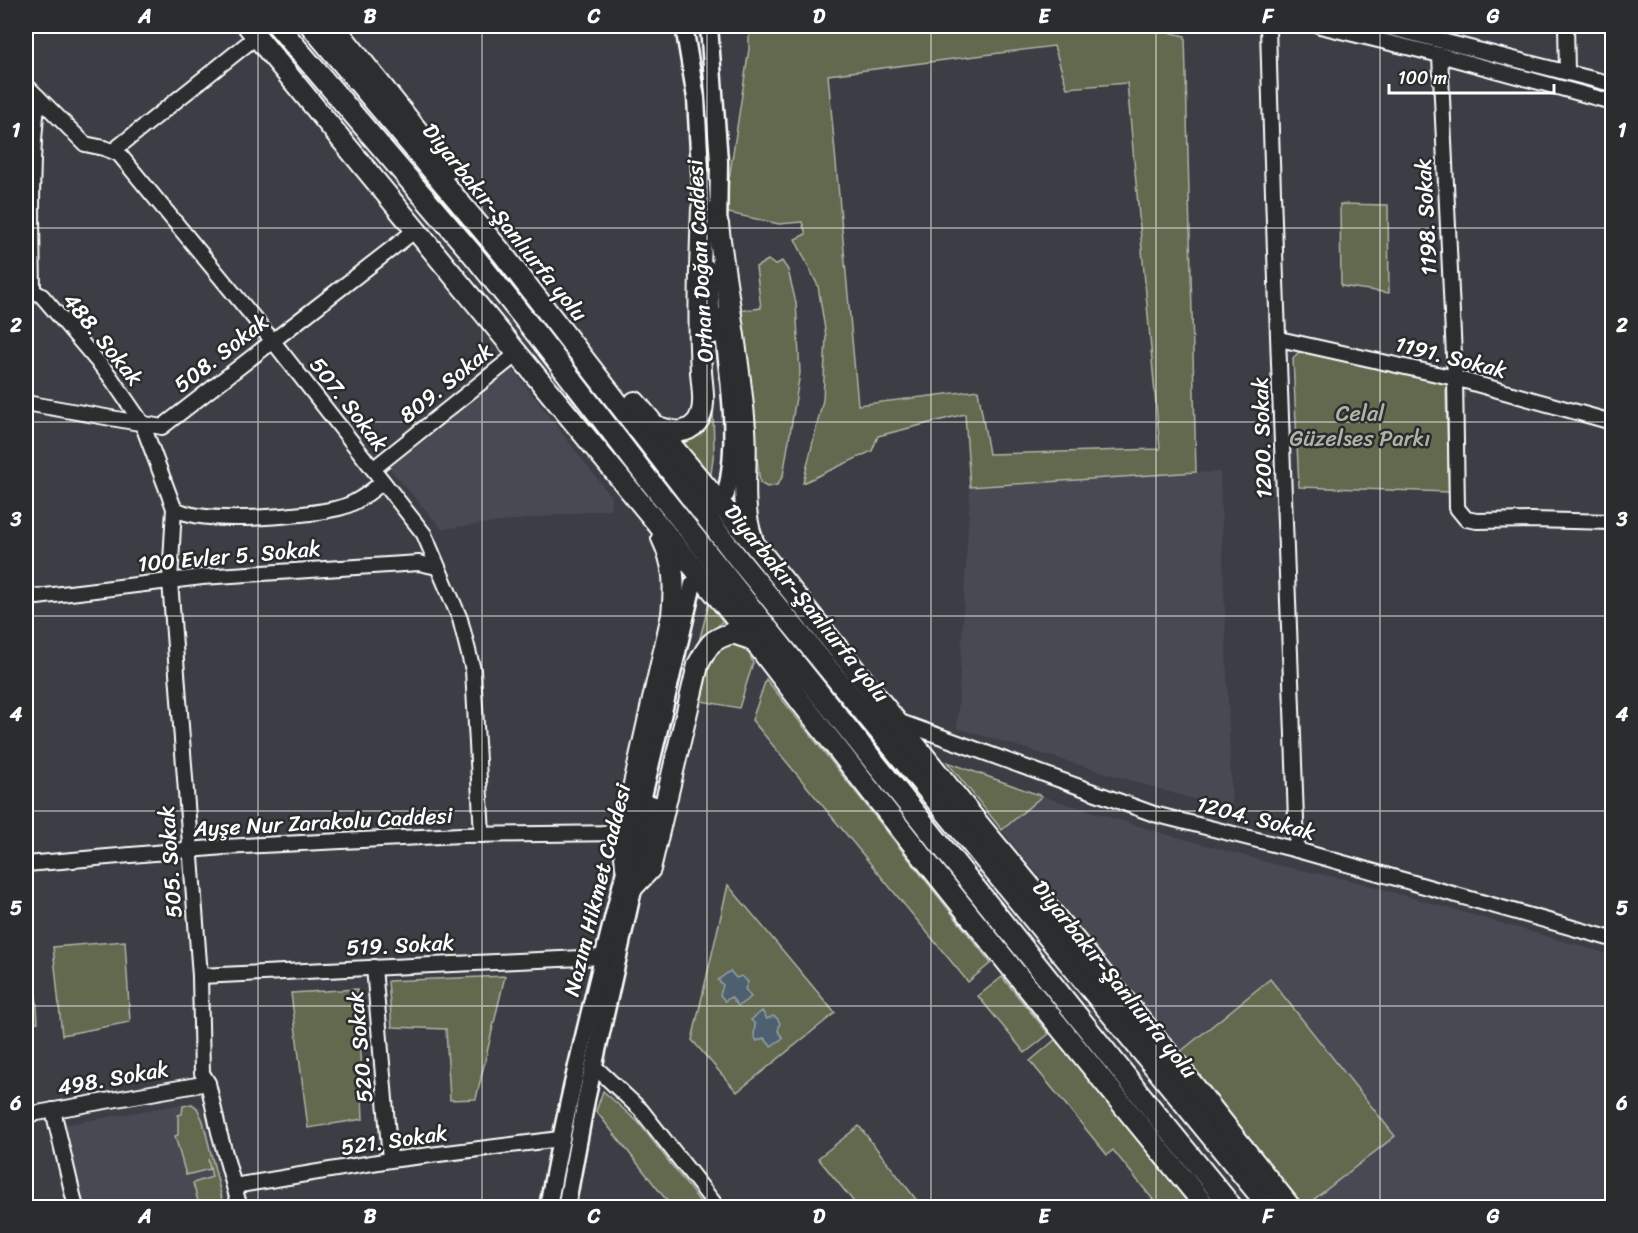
<svg xmlns="http://www.w3.org/2000/svg" width="1638" height="1233" viewBox="0 0 1638 1233" font-family="Sriracha,sans-serif">
<style>
.built{fill:#474953}
.green{fill:#62694f;stroke:#b0b4a7;stroke-width:1.5;fill-rule:evenodd}
.water{fill:#4d6170;stroke:#94a0a9;stroke-width:1.5}
.lines{fill:none;stroke-linecap:round;stroke-linejoin:round}
.minor-casing{stroke:#fff;stroke-width:18}
.major-casing{stroke:#fff;stroke-width:21}
.highway-casing{stroke:#fff;stroke-width:24}
.minor{stroke:#2a2d2e;stroke-width:14}
.major{stroke:#2a2d2e;stroke-width:16}
.highway{stroke:#2a2d2e;stroke-width:20}
.grid{fill:none;stroke:#fff;stroke-width:1.5;stroke-opacity:0.55}
.labels{text-anchor:middle;dominant-baseline:central;stroke-width:5;stroke-linejoin:round;paint-order:stroke}
.street-label{font-size:22px;fill:#fff;stroke:#2a2d2e}
.park-label{font-size:22px;fill:#b0b4a7;stroke:#2a2d2e}
.neatline{fill:none;stroke:#fff;stroke-width:2}
.grid-label{font-size:20px;text-anchor:middle;font-weight:bold;fill:#fff}
</style>
<rect width="100%" height="100%" fill="#3b3e44"/>
<filter id="ink" filterUnits="userSpaceOnUse"><feTurbulence type="fractalNoise" baseFrequency=".0167" numOctaves="2"/><feDisplacementMap in="SourceGraphic" scale="12" xChannelSelector="R" yChannelSelector="G"/><feConvolveMatrix kernelMatrix="1 2 1 2 8 2 1 2 1" color-interpolation-filters="sRGB"/></filter>
<g filter="url(#ink)">
<g class="built">
<path d="M512,368l100,130 -2,11 -168,20 -53,-61z"/>
<path d="M1196,472h24l12,339 -275,-83 13,-241z"/>
<path d="M947,762l95,34 113,35 123,34 76,16 258,74v252h-307z"/>
<path d="M193,1102l10,7 23,98h-143l-21,-82z"/>
</g>
<g class="green">
<path d="M749,26h394l42,10 11,436 -226,15 -5,-73 -87,22 -6,15 -69,32 20,-83 3,-64 -8,-50 -23,-47 11,-5 -4,-12 -23,2 -55,-12 25,-163zM1054,46l13,42 60,-5 33,366 -171,5 -11,-64 -120,15 -30,-330z"/>
<path d="M1340,204l48,1 1,88 -48,-7z"/>
<path d="M768,260l7,5 7,-4 6,9 8,33 4,70 -17,103 -6,9 -10,2 -7,-4 -21,-172 22,-3 -5,-41z"/>
<path d="M1299,352l151,24 -4,14 3,102 -150,-5 -6,-129z"/>
<path d="M713,408l1,42 -4,32 -32,-39c21,-9 25,-16 35,-35z"/>
<path d="M710,600l15,18 -28,31z"/>
<path d="M735,641l15,14 3,8 -14,45 -38,-7 12,-54z"/>
<path d="M766,679l225,284 -23,19 -216,-262z"/>
<path d="M947,762l95,34 -40,34z"/>
<path d="M728,885l107,128 -98,79 -45,-52z"/>
<path d="M125,941l5,81 -68,13 -9,-88z"/>
<path d="M34,964l4,58 -12,1v-58z"/>
<path d="M505,976l-29,123 -26,1 -4,-71 -54,-2 -4,-46z"/>
<path d="M1002,977l47,57 -24,19 -47,-57z"/>
<path d="M1270,979l125,157 -91,71 -124,-155z"/>
<path d="M357,989l6,130 -55,9 -17,-135z"/>
<path d="M1056,1039l136,168h-33l-46,-57 -6,5 -77,-94z"/>
<path d="M603,1091l36,32 65,84h-32l-76,-96z"/>
<path d="M192,1104l5,4 6,13 21,86h-37l-1,-3 12,-3 -5,-18 19,-6 -4,-18 2,10 -24,6 -11,-39 3,-1v-20l4,-1 1,-8z"/>
<path d="M859,1126l63,81h-64l-40,-49z"/>
</g>
<g class="water">
<path d="M730,971l6,7 6,-2 6,6 -3,7 6,8 -13,9 -7,-9 -6,4 -5,-6 3,-10 -5,-5z"/>
<path d="M762,1011l5,8 6,-3 4,2 3,5 -2,8 5,7 -12,8 -7,-8 -7,3 -3,-5 1,-12 -4,-4z"/>
</g>
<g class="lines">
<g class="minor-casing">
<g id="minor">
<path d="M1268,26c7,274 20,549 29,824"/>
<path d="M1320,26l120,29 172,47"/>
<path d="M1383,26l229,58"/>
<path d="M1566,26l1,45"/>
<path d="M1440,55l15,323 2,130 9,11 11,2 55,-1 80,2"/>
<path d="M26,85l59,59 19,4 15,6 153,186 152,194 36,85 13,51 9,165"/>
<path d="M113,151l144,-115"/>
<path d="M26,287l16,9 67,79 33,48 32,85c27,18 132,8 165,0 17,-4 31,-16 44,-26"/>
<path d="M33,291c-1,-65 -3,-129 5,-194"/>
<path d="M1279,339l176,39 157,44"/>
<path d="M26,403l136,24 255,-198"/>
<path d="M373,469l145,-116"/>
<path d="M174,508l-4,73 30,395 2,97 6,10 11,49 21,76"/>
<path d="M26,594l11,3 165,-20 217,-14 18,4"/>
<path d="M895,720l259,94 143,36 315,89"/>
<path d="M26,864l198,-17 237,-12 162,-2"/>
<path d="M374,967l16,193"/>
<path d="M200,976l403,-19"/>
<path d="M594,1066l47,44 77,98"/>
<path d="M53,1110l23,98"/>
<path d="M26,1115l182,-32"/>
<path d="M234,1186l156,-26 170,-21"/>
</g>
</g>
<g class="major-casing">
<g id="major">
<path d="M684,26l12,72 7,124"/>
<path d="M709,26l10,135 -1,76"/>
<path d="M707,268l7,67"/>
<path d="M722,316c6,60 18,120 4,178"/>
<path d="M548,1208c20,-116 50,-228 78,-341 23,-94 45,-189 67,-283"/>
<path d="M566,1208l20,-108 66,-296"/>
</g>
</g>
<g class="highway-casing">
<g id="highway">
<path d="M248,26l506,615c147,192 300,380 453,567"/>
<path d="M278,26l197,231 63,79 110,143 504,630 81,99"/>
<path d="M311,26l191,227 238,308 530,647"/>
<path d="M334,26l114,143"/>
<path d="M718,224c8,68 22,136 27,205 3,36 -5,75 7,109"/>
<path d="M635,402l119,142 227,283 182,220 128,161"/>
<path d="M655,426c16,5 29,11 42,-4 10,-13 5,-35 4,-50 -3,-54 -1,-109 1,-163"/>
<path d="M626,867l-3,-34 49,-218c3,-30 3,-50 -10,-77"/>
<path d="M634,886l16,-17 48,-204c10,-20 13,-26 35,-32l21,7"/>
</g>
</g>
<use href="#minor" class="minor"/>
<use href="#major" class="major"/>
<use href="#highway" class="highway"/>
</g>
</g>
<path class="grid" d="M258,26v1182M482,26v1182M707,26v1182M931,26v1182M1156,26v1182M1380,26v1182M26,228h1586M26,422h1586M26,616h1586M26,811h1586M26,1006h1586"/>
<g class="labels">
<g class="street-label">
<text transform="translate(1426 217) rotate(-93)">1198. Sokak</text>
<text transform="translate(505 222) rotate(51)">Diyarbakır-Şanlıurfa yolu</text>
<text transform="translate(700 261) rotate(-93)">Orhan Doğan Caddesi</text>
<text transform="translate(103 339) rotate(51)">488. Sokak</text>
<text transform="translate(221 353) rotate(-38)">508. Sokak</text>
<text transform="translate(1451 357) rotate(14)">1191. Sokak</text>
<text transform="translate(446 383) rotate(-39)">809. Sokak</text>
<text transform="translate(349 404) rotate(52)">507. Sokak</text>
<text transform="translate(1262 438) rotate(-92)">1200. Sokak</text>
<text transform="translate(229 556) rotate(-5)">100 Evler 5. Sokak</text>
<text transform="translate(807 603) rotate(51)">Diyarbakır-Şanlıurfa yolu</text>
<text transform="translate(1256 818) rotate(14)">1204. Sokak</text>
<text transform="translate(323 822) rotate(-3)">Ayşe Nur Zarakolu Caddesi</text>
<text transform="translate(170 862) rotate(-94)">505. Sokak</text>
<text transform="translate(597 890) rotate(-76)">Nazım Hikmet Caddesi</text>
<text transform="translate(400 945) rotate(-3)">519. Sokak</text>
<text transform="translate(1115 979) rotate(51)">Diyarbakır-Şanlıurfa yolu</text>
<text transform="translate(360 1047) rotate(-95)">520. Sokak</text>
<text transform="translate(113 1078) rotate(-10)">498. Sokak</text>
<text transform="translate(394 1140) rotate(-8)">521. Sokak</text>
</g>
<g class="park-label">
<text x="1360" y="413">Celal<tspan x="1360" dy="25">Güzelses Parkı</tspan></text>
</g>
</g>
<rect width="1638" height="1233" fill="none" stroke="#2a2d2e" stroke-width="66"/>
<path d="M1389 84v9h165v-9" fill="none" stroke="#ffffff" stroke-width="3"/>
<text x="1398" y="84" font-size="18" fill="#ffffff" stroke="#2a2d2e" stroke-width="4.5" paint-order="stroke">100 m</text>
<rect x="33" y="33" width="1572" height="1167" class="neatline"/>
<g class="grid-label">
<text x="145" y="23">A</text>
<text x="370" y="23">B</text>
<text x="594" y="23">C</text>
<text x="819" y="23">D</text>
<text x="1044" y="23">E</text>
<text x="1268" y="23">F</text>
<text x="1493" y="23">G</text>
<text x="16" y="137">1</text>
<text x="1622" y="137">1</text>
<text x="16" y="332">2</text>
<text x="1622" y="332">2</text>
<text x="16" y="526">3</text>
<text x="1622" y="526">3</text>
<text x="16" y="721">4</text>
<text x="1622" y="721">4</text>
<text x="16" y="915">5</text>
<text x="1622" y="915">5</text>
<text x="16" y="1110">6</text>
<text x="1622" y="1110">6</text>
<text x="145" y="1223">A</text>
<text x="370" y="1223">B</text>
<text x="594" y="1223">C</text>
<text x="819" y="1223">D</text>
<text x="1044" y="1223">E</text>
<text x="1268" y="1223">F</text>
<text x="1493" y="1223">G</text>
</g>
</svg>
